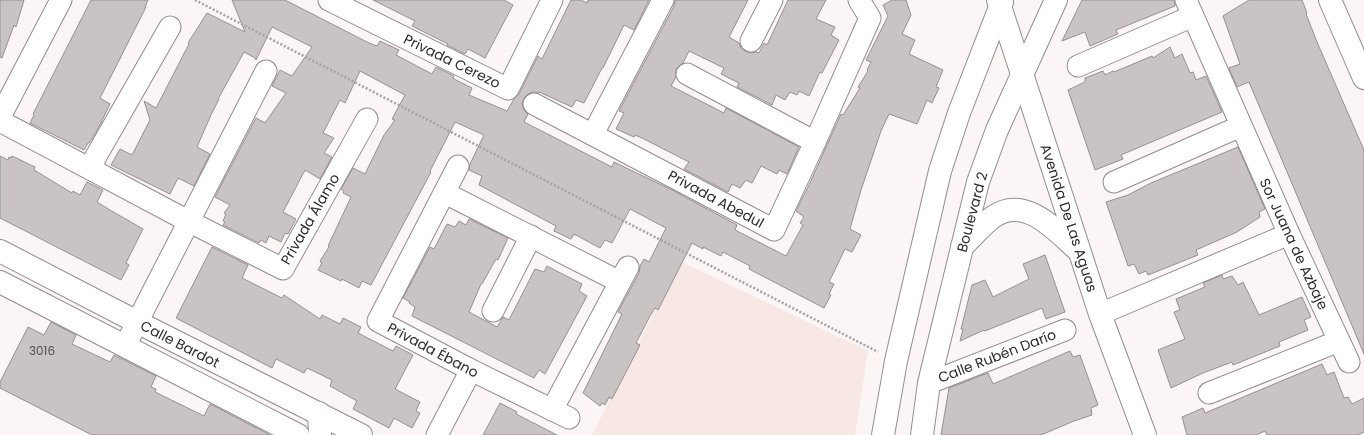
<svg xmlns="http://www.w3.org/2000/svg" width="1364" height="435" viewBox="0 0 1364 435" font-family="Poppins,sans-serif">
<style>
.built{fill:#f7e8e6}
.building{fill:#c9c3c3;stroke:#969191}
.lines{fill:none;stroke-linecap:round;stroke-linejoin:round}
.street-casing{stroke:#928d8c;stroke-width:23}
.secondary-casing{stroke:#928d8c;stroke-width:24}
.path{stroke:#a6a2a1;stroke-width:2.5;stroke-dasharray:2 2;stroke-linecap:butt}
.street{stroke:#fff;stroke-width:21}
.secondary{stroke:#fff;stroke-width:22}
.labels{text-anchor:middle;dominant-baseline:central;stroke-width:3.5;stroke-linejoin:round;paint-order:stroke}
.number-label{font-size:12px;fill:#535050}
.street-label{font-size:14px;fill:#2c2a29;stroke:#fff}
</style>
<rect width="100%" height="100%" fill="#fbf6f5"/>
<path class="built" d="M680,261l188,90 -13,84h-263z"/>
<g class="building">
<path d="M0,0h24l-8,27 -2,-2 -12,33 -2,-1z"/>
<path d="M91,0h57l-3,7h1l-46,91 10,6 -12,25 -9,14h-1l-4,7 -54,-27 4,-8 -1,-1z"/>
<path d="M232,0h53l84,43 8,3 3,-5 19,9 -3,5 36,19 4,-7 18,9 -1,2 1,1 18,9 -3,7 38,16 7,-12 5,-5 19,-38 4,3 29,-59h10l6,3 1,-3h61l-15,30 -10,-5 -21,43h-1l-18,35 -8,-3 -4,7 -33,-15v1l-6,-1 -5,2 -4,4 -2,6 2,6 4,4 -4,8 88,45 2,-5 58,28 65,35 -2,5 51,26 17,-31 -3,-2 4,-6 -8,-6 13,-26 32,-71 2,1 17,-27 -2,-1 10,-16 -1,-1 4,-8 -5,-2 22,-44 -5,-11 9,-5h14l5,15 -9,19 13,6 -6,14 34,16 -7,17 3,1 -7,15 -5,-3 -10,24 -28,-10 -8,17 -20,59 -11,39 11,6 -9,17 -7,-3 -16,33 5,2 -5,10 2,1 -7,13 -75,-39 1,-3 -27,-14 -2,4 -18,-9v2l-11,-6 -34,67 -3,-2 -5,8 -14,27 4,2 -28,54 -3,-2 -4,8 -3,-2 -2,3 -17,-13 39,-79 -4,-2 21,-39 1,-7 4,-7 5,3 17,-34 -36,-19 -18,34 -7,-3 -5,8 -26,-14 -3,5 -17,-8 2,-5 -77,-41 3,-9 -13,-6 1,-6 14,-29 -29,-13 -25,49 1,1 -60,113 -9,-4 -3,7 -17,-9 -1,2 -23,-11 4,-7 -2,-2 9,-14 -1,-1 23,-49 -8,-4 1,-2 -3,-2 12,-21 12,6 19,-39 11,-15 -3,-1 13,-24 -45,-24 -15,32 -5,-3 -17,33 11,5 -10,15 8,4 -12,22 -15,-9 -22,42 13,7 -8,15 -3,-1 -4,9 -12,-6 -3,7 -5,-3 -2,3 -36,-18 2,-3 -2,-1 3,-7 -2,-1 6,-8 -15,-8 41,-79 9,5 21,-30 -14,-7 8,-16 12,6 20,-29 -40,-20 -16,33 -1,-2 -11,-6 -26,47h1l-8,16 -14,32 13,7 -16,32 -16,-8 -8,16 -59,-29 9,-16 12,6 18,-35 -6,-19 12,7 33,-64 -1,-1 19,-30 38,19z"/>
<path d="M373,0h131l9,5 -28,53 -17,-9 -3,5 -18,-9 1,-1 -36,-18 3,-5z"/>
<path d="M675,0h73l-19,37 10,6 2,5 4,3 6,2 5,-1 3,1 5,-10 3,2 21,-45h38l-10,19 19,8 -4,8 8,5 -17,33 -2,-1 -11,24 -10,-5 -2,4 -7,-3 -5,8 -9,-5 -4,10 -35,-18 2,-4 -18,-9 3,-6 -35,-17 -6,12 -7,6v8l-5,9 53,27 2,-5 73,39 -12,27 -8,-4 -2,4 -16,-8 -9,17 -6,-3 -6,8 -8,-4 -4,8 -44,-23 5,-7 -45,-23 -9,-4 -1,2 -18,-8 8,-16 -5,-2 55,-105z"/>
<path d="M1082,0h92l1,6 -59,24 2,4 -28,12 -5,-14 -23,9z"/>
<path d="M1249,0h53l5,13 -1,1 11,28 47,108v204l-115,-272 -12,5 -8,-19 11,-4 -17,-48z"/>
<path d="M1170,47l5,11 7,-4 8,19 3,-1 3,8 10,-4 16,36 -101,43 2,4 -28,11 -27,-80 17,-8v-4l18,-7 2,4 8,-4 1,1 38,-16 1,2z"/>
<path d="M1238,147l27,62 -6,3 1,5 -23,15 -41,18 2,5 -50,20 -2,-4 -7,3 -5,-10 -6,2 -22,-64 22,-7 23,-12z"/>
<path d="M0,156l8,4 1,-3 2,1 1,-2 23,11 -1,3 38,23 1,-2 7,4 7,-13 16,8 -6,12 13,8 33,19 -17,34 3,2 -8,15 -121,-62z"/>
<path d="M469,219l39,19 -10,22 -2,-1 -14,25h-1l-12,28 28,15 6,-10 6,3 26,-51 9,3 3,-6 35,18 -3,7 8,5 -42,78 -6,-4 -5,8 -122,-62 3,-9 -6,-4 1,-1 -7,-4 27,-51 4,2 13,-25 8,3 4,-6 7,4z"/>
<path d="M212,247l36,18 -6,13 40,20 2,-3 36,24 2,-4 18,9 3,-6 18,9 -3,6 35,18 3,-5 17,9 -18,34 25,13 -4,9 4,2 -8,15 -18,-10 -5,10 -36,-19 4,-8 -27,-15 2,-6 -25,-12 -3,5 -28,-14 -4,9 -96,-50z"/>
<path d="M1045,255l20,57 -19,7 -4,-11 -57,23 -1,-1 -24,11 3,-12h-2l11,-44 13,-5 8,17 36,-18 -6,-15z"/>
<path d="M1222,275l1,4 9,-3 6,9 5,-3 16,33 43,-18 9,20 -7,3 4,10 -29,12 1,4 -47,19 -1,-3 -29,11 -32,15 -13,-38 27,-11 -11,-27 6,-2 -4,-11 29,-12 -2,-4z"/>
<path d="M51,322l25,13 -4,9 38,18 4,-7 42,21 -5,11 5,2 -1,3 49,24 6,-12 60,31h-178l-92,-47v-6l28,-55 16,8z"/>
<path d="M1070,351l3,6 7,-2 18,50 -7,3 1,7 -18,6 -33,14h-100l8,-47 39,-15 5,11z"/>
<path d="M1322,364l5,11 7,-3 10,26 4,-1 4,7 12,-6v34l-6,3h-91l-2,-4 -9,4h-69l-5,-18 21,-9 2,5z"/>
<path d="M500,403l17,9 -1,2 41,21h-74z"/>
</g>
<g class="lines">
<g class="street-casing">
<g id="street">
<path d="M329,0l179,89 44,-89"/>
<path d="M1186,0l103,234 60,128"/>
<path d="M751,41l21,-41"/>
<path d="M1078,66l115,-50"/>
<path d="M687,74l128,68"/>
<path d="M534,104l240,126 41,-88 55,-124 -11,-18"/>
<path d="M0,117l61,-117"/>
<path d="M0,121l188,100 95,48 84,-150"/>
<path d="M593,134l70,-134"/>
<path d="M458,166l-80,155 93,49 98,48"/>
<path d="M92,170l3,-12 75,-131"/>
<path d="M1114,182l127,-56"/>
<path d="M445,193l175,89"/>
<path d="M493,311l38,-75"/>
<path d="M1100,314l189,-80"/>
<path d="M125,346l141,-275"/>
<path d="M929,383l136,-53"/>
<path d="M1209,393l130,-52"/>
<path d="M552,410l76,-143"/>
<path d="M437,435l34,-65"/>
</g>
</g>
<g class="secondary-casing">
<g id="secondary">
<path d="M998,0l102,314 45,121"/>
<path d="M1330,0l34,78"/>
<path d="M962,247c10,-10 20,-22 31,-30 32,-23 63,14 86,34"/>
<path d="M0,251l137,71 224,113"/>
<path d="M0,282l298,153"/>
<path d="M319,413l1,22"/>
<path d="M883,435l13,-74 44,-190 19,-58 43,-111"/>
<path d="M922,435l7,-52 49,-201 19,-52 59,-130"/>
</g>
</g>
<path class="path" d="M195,0l683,352"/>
<use href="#street" class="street"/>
<use href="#secondary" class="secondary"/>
</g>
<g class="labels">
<g class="number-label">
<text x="42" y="350">3016</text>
</g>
<g class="street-label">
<text transform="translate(452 61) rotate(26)">Privada Cerezo</text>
<text transform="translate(716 199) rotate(28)">Privada Abedul</text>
<text transform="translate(972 212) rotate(-75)">Boulevard 2</text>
<text transform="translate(1069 218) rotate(72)">Avenida De Las Aguas</text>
<text transform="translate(310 219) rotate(-60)">Privada Álamo</text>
<text transform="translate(1294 244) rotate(65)">Sor Juana de Azbaje</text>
<text transform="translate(180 344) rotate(27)">Calle Bardot</text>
<text transform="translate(433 350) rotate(28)">Privada Ébano</text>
<text transform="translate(997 356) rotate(-21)">Calle Rubén Darío</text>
</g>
</g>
</svg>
